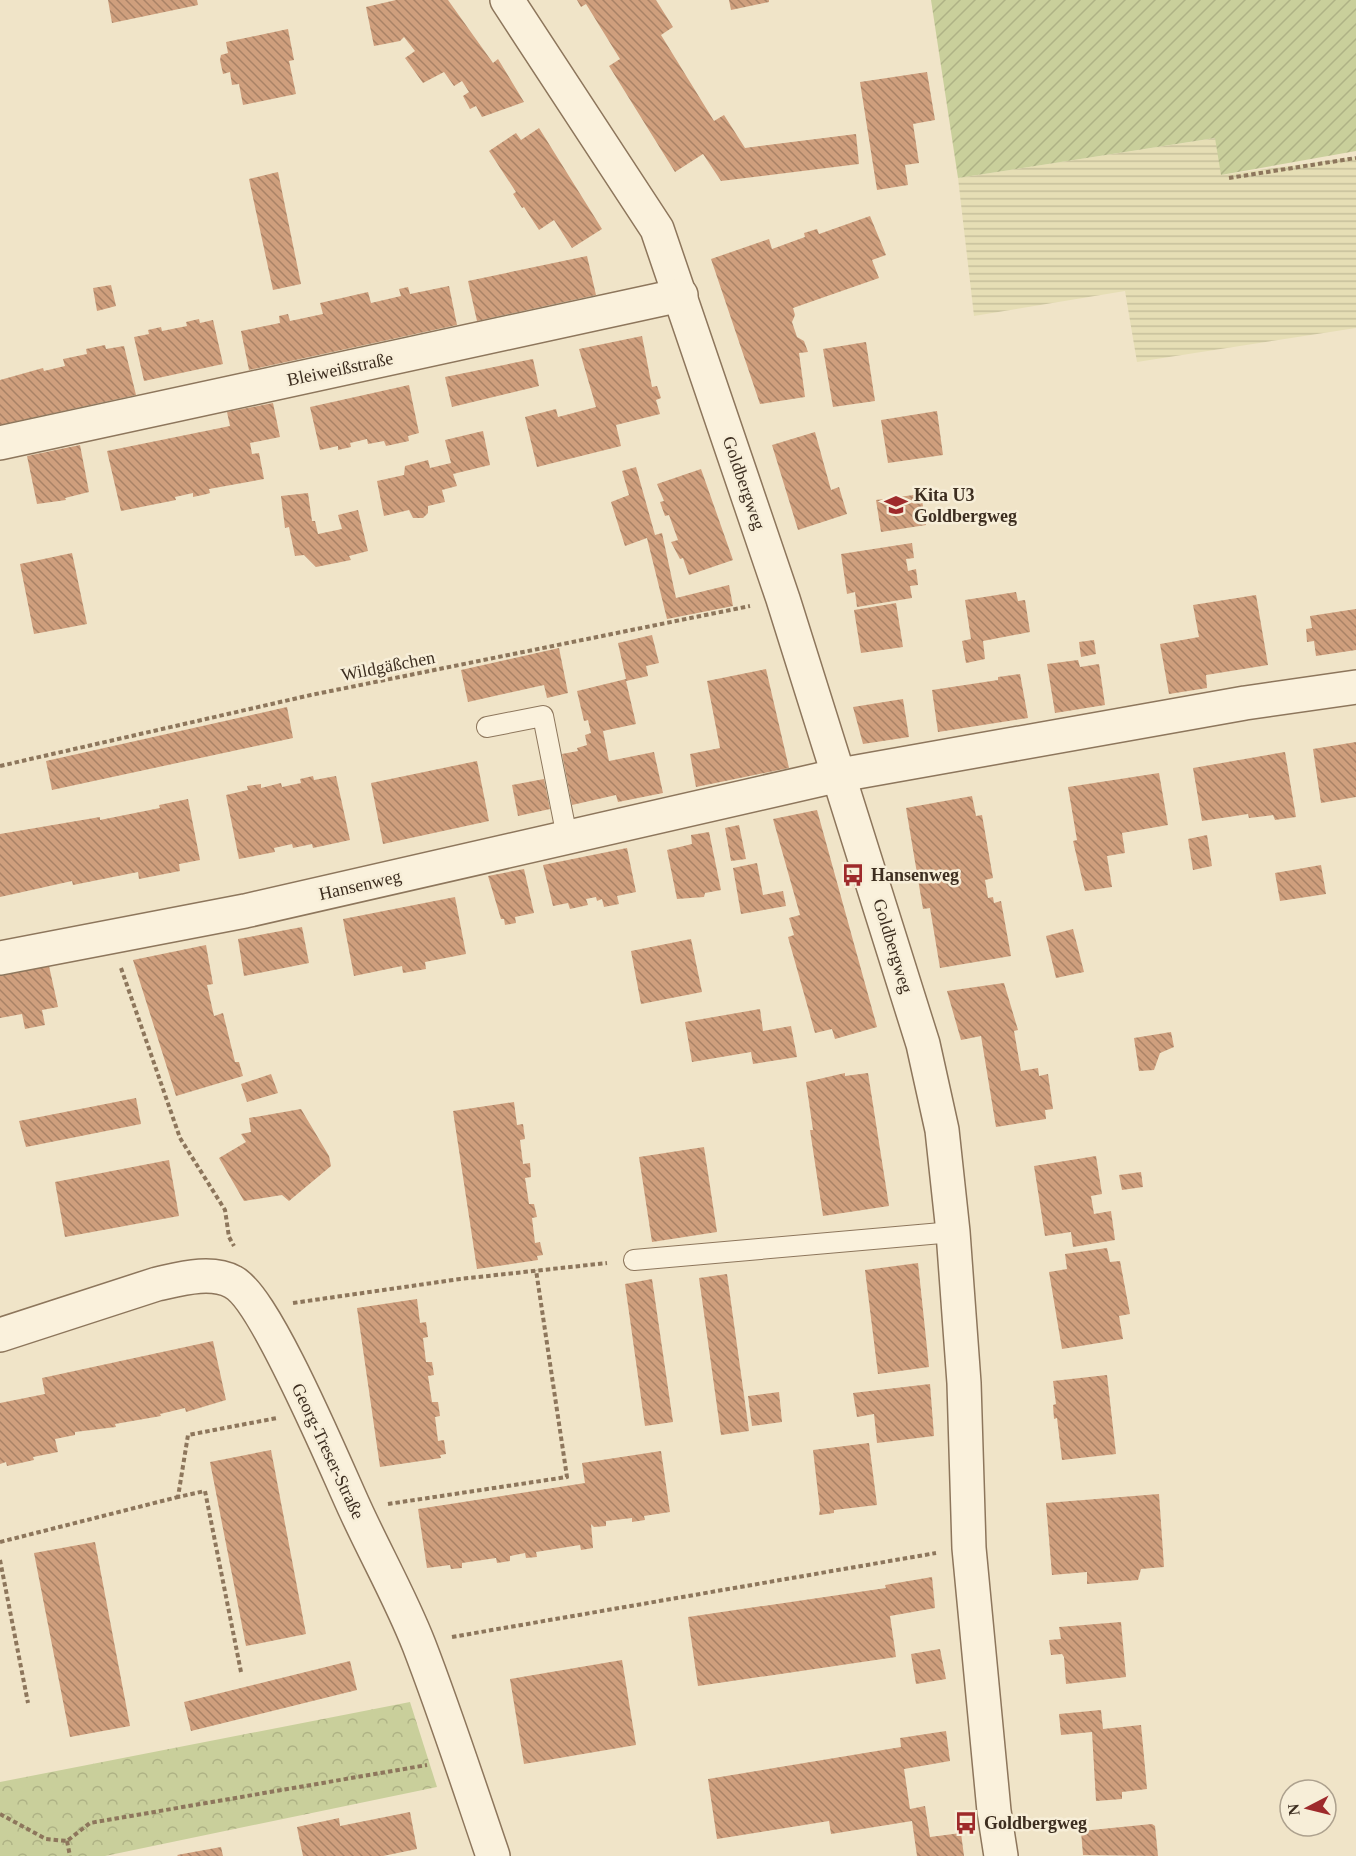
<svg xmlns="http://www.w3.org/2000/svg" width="1356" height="1856" viewBox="0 0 1356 1856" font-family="Georgia,serif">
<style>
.farmland{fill:url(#farmland-rules)}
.forest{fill:url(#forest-crowns)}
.garden{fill:url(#garden-furrows)}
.building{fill:url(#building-back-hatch)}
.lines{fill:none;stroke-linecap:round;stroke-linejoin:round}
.service-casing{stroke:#8d765c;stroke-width:22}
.minor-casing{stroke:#8d765c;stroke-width:36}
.path{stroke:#8d765c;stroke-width:4;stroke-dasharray:4.5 3;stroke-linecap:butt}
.service{stroke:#faf1dc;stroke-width:20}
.minor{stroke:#faf1dc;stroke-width:33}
.labels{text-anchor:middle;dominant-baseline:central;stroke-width:5;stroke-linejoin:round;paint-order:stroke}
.street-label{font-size:18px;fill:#3d2e20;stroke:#f7eed8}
.poi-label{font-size:18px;font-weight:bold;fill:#3d2e20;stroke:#f7eed8;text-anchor:start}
</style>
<defs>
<pattern id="farmland-rules" width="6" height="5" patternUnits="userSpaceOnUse" patternTransform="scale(1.5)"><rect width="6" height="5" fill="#e6deb5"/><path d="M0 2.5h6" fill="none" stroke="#c6bf9b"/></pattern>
<pattern id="forest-crowns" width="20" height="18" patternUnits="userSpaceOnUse" patternTransform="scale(1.5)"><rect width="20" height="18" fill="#c9cf9b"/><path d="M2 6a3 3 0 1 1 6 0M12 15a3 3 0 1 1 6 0" fill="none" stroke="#aeb285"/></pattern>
<pattern id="garden-furrows" width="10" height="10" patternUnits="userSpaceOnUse" patternTransform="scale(1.5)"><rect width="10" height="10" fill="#c9cf9b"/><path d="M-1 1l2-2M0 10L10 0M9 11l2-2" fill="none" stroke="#aeb285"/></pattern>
<pattern id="building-back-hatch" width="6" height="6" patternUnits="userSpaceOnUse" patternTransform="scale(1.5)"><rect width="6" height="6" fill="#cf9f7d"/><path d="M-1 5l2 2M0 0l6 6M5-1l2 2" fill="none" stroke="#a98266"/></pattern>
</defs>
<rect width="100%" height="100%" fill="#f0e4c8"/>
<path class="farmland" d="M1216,138l6,37 134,-18v171l-219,34 -12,-71 -151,25 -16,-138z"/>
<path class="forest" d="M410,1702l27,85 -332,69h-105v-74z"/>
<path class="garden" d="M931,0h425v151l-135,24 -6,-37 -257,40z"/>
<g class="building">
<path d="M108,0h89l1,5 -86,18z"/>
<path d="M396,0h52l45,63 5,-4 26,43 -42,15 -6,-11 -6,3 -7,-13 6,-4 -7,-11 -8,5 -10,-14 -21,11 -18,-25 10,-7 -11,-14 -4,4 -26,5 -8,-39z"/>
<path d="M577,0h79l17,27 -12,8 53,86 10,-6 21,33 111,-14 3,30 -138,17 -18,-27 -28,18 -66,-106 11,-7 -34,-55 -5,3z"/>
<path d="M729,0h40v2l-38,8z"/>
<path d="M288,29l6,31 -5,1 7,33 -53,11 -4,-21 -7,1 -2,-13 -7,2 -3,-14 1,-5 7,-2 -2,-11z"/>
<path d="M927,72l8,48 -22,4 6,39 -14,2 3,20 -31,5 -17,-108z"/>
<path d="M539,128l63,101 -30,19 -18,-28 -15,10 -15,-23 -2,1 -9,-14 3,-2 -27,-41 27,-18 5,7z"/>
<path d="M278,172l23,112 -28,6 -24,-111z"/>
<path d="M870,216l16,39 -14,5 7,18 -86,30 2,7 -3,7 5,15 7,4 4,11 -9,1 6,44 -45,7 -49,-145 58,-20 3,10 33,-12 -1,-4 13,-4 2,5z"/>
<path d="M587,256l9,39 -119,26 -9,-40z"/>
<path d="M111,285l5,21 -19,5 -4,-23z"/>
<path d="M449,286l8,39 -208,45 -8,-39 39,-8 -1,-7 9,-2 2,7 33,-7 -3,-11 48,-11 3,11 30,-7 -2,-7 9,-2 2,7z"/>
<path d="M199,319l1,4 13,-3 10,44 -79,17 -10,-44 15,-3 -1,-4 13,-3 1,4 25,-5 -1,-4z"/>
<path d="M642,336l10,51 5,-1 4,12 -5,2 4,14 -44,11 5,21 -84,21 -12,-50 31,-8 2,8 38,-10 -17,-58z"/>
<path d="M866,342l9,59 -42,6 -10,-58z"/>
<path d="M105,345l1,4 18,-3 12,49 -136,30v-45l43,-12 1,3 21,-5 -2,-7 24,-5 -1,-5z"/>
<path d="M533,359l6,27 -87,21 -7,-30z"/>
<path d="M409,385l10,48 -11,3 1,5 -23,5 -2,-5 -16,3 -1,-5 -17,4 1,4 -13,3v-4l-18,4 -10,-43z"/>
<path d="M273,403l7,34 -30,6 2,11 7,-1 5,26 -55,10 1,4 -3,1 -14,3v-4l-18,4 1,3 -55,11 -14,-60 123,-25 -3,-14z"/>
<path d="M937,411l6,44 -55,8 -7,-43z"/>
<path d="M483,431l7,34 -37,9 4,12 -15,4 3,12 -17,4v7l-5,5h-10l-4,-8 -25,6 -7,-35 27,-6 1,-9 23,-6 2,8 21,-5 -6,-23z"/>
<path d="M815,432l16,58 8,-3 8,27 -49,16 -26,-85z"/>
<path d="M80,445l9,47 -24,6 1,2 -29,4 -10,-48z"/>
<path d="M636,467l19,68 7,-2 14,65 53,-13 4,21 -66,13 -20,-81 -22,8 -14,-44 18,-7 -7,-24z"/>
<path d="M701,469l32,91 -44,15 -6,-17 -3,1 -9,-17 7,-2 -9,-25 -4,1 -5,-14 4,-1 -7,-17z"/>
<path d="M308,493l4,28h3l3,13 24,-5 -4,-14 20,-5 10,41 -19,5 2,4 -35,7 -12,-12 -9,1 -6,-29 -4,1 -4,-32z"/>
<path d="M921,494l5,31 -45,7 -5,-32z"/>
<path d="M912,543l2,15 -8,1 2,12 8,-2 2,16 -8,1 2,12 -55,9 -2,-15 -8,2 -6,-40z"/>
<path d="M72,553l15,71 -53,10 -14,-70z"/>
<path d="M1016,592l2,9 7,-1 5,32 -47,9 2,18 -19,4 -4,-22 9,-2 -6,-39z"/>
<path d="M1256,595l12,70 -62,10 1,13 -38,6 -9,-50 39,-7 -6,-32z"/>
<path d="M896,603l7,44 -42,6 -7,-43z"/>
<path d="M1356,609v41l-40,6 -2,-15 -7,1 -1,-13 6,-1 -2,-12z"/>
<path d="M652,635l7,28 -13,3 2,10 -22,5 10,43 -33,7 6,30 45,-9 9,41 -45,9 -2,-7 -44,10 -10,-51 16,-3 -1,-3 10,-3 -2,-10 6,-2 -3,-13 -4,1 -7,-30 49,-12 -8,-36z"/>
<path d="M1094,640l2,14 -15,3 -2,-15z"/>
<path d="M559,648l9,45 -21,5 -3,-13 -76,17 -7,-32z"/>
<path d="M1078,660l2,7 19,-3 6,41 -50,8 -8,-49z"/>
<path d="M766,669l23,99 -93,19 -6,-33 30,-6 -13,-67z"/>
<path d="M1020,674l8,44 -90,14 -6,-42 66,-10v-3z"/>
<path d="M903,699l6,38 -46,7 -10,-37z"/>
<path d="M287,707l6,31 -241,52 -6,-29z"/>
<path d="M1356,742v55l-35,6 -8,-54z"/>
<path d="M1285,752l11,65 -21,3 -2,-5 -24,3 -1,-4 -46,7 -9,-53z"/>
<path d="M477,761l12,60 -106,23 -12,-61z"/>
<path d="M1159,773l9,52 -46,8 3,20 -18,3 5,31 -27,4 -12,-50 4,-1 -9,-53z"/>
<path d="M313,776l1,4 22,-4 14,64 -37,8 -1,-4 -19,4 -1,-4 -18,4 1,4 -36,7 -13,-64 22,-5 -1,-4 14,-2v4l20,-5 1,4 19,-4 -1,-4z"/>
<path d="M544,779l6,30 -32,7 -6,-31z"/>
<path d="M972,796l4,20 6,-1 11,63 -8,2 3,18 5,-1 1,6 7,-2 10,55 -71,12 -10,-60 -7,1 -17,-101z"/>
<path d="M188,799l12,61 -21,4 1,7 -41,8 -1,-7 -65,13 -1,-4 -72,16v-63l100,-17v3l60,-12 -1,-3z"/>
<path d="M817,810l60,217 -42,12 -3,-10 -17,4 -27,-96 6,-2 -5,-17 11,-3 -27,-96z"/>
<path d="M739,825l7,34 -15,2 -6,-33z"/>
<path d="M709,832l12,58 -16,3 -1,4 -27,2 -10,-49 25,-6 -1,-9z"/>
<path d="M1207,835l5,31 -19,4 -5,-31z"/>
<path d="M627,848l9,44 -19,4 2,8 -15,3 -2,-8 -5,2 -1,-4 -10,2 2,6 -18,4 -2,-6 -15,3 -10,-41z"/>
<path d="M757,863l6,32 20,-4 3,15 -45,8 -8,-46z"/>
<path d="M1321,865l5,29 -46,7 -5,-28z"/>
<path d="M524,869l10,44 -19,4 1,6 -11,2 -1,-6h-3l-13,-43z"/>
<path d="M455,897l11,57 -41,8 1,7 -23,4 -1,-7 -48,10 -11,-57z"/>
<path d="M302,927l7,36 -65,13 -6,-37z"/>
<path d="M1073,929l11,43 -28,6 -10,-42z"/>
<path d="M691,939l11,53 -61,12 -10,-53z"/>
<path d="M206,945l7,39 -6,1 7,31 9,-3 12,49h4l4,14 -67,20 -43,-136z"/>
<path d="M49,966l9,41 -16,3 3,15 -20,4 -3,-15 -22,4v-42z"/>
<path d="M1004,983l14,47 -4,1 7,40 17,-3 1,8 9,-2 5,35 -8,1 1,9 -50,8 -15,-91 -20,4 -14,-49z"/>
<path d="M760,1009l3,22 28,-5 6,31 -44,7 -2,-12 -59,10 -7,-40z"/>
<path d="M1171,1032l3,15 -14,6 -6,17 -15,1 -5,-33z"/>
<path d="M845,1073v3l23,-3 21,133 -66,10 -13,-86h3l-7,-48z"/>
<path d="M271,1074l7,19 -31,9 -6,-18z"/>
<path d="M136,1098l5,26 -115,23 -7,-26z"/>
<path d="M514,1102l3,23 6,-1 2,15 -5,1 3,24 7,-1 1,14 -6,1 4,26h5l3,13 -5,1 3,25 5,-1 3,13 -6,1 1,4 -61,9 -24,-158z"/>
<path d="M301,1109l28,47 2,10 -42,35 -7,-6 -38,6 -25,-43 27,-16 -5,-8 10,-2 -2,-14z"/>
<path d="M704,1147l13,85 -65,10 -13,-85z"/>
<path d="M1096,1156l6,38 -11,2 3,18 17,-3 4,29 -42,7 -2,-15 -26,4 -11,-70z"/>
<path d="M169,1160l10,56 -114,21 -10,-55z"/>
<path d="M1141,1172l2,15 -21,3 -3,-15z"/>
<path d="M1107,1248l3,14 10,-1 10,53 -11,2 4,23 -61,10 -13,-77 18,-3 -2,-15z"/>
<path d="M918,1263l11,104 -51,7 -13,-104z"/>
<path d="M727,1274l22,157 -28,4 -22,-157z"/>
<path d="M652,1279l21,143 -28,4 -20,-142z"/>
<path d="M417,1299l3,24 6,-1 2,15 -5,1 3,24h6l2,13 -6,1 4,26h6l2,14 -5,1 3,24 6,-1 2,14 -6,1 1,3 -61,9 -23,-159z"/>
<path d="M213,1341l13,59 -40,12 -1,-4 -25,6 1,2 -46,8 1,3 -41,5v3l-20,4 3,13 -25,5 1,3 -27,6 -1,-4 -6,2v-61l45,-9 -3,-16z"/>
<path d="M1107,1375l9,79 -54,6 -5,-42 -3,1 -1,-14 3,-1 -3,-23z"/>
<path d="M930,1384l4,52 -57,7 -3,-29 -17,3 -4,-24z"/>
<path d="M779,1392l3,30 -30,4 -4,-30z"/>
<path d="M869,1443l8,62 -43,5v3l-15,2 1,-5 -7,-60z"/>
<path d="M271,1450l35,184 -60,12 -36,-184z"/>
<path d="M661,1451l9,61 -26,4 1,4 -13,2v-4l-26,3v5l-12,1 -3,-3 2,24 -12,2 -1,-5 -44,7 1,5 -11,1 -1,-5 -15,3v5l-13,2 -1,-5 -34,5v5l-11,1 -1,-4 -23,3 -9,-59 167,-26 -3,-20z"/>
<path d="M1159,1494l5,73 -23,2 -3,11 -51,4v-12l-35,3 -6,-72z"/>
<path d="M95,1542l35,184 -60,11 -36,-184z"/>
<path d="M932,1577l3,31 -45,8 6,41 -198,29 -10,-69 198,-29 -1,-3z"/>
<path d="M1121,1622l5,55 -60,7 -2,-27 -2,-3 -11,1 -2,-15 12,-1 -2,-12z"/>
<path d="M940,1649l6,30 -30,5 -5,-30z"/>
<path d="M622,1660l14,85 -112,19 -14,-85z"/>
<path d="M350,1661l7,29 -166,41 -7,-29z"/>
<path d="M1101,1710l2,19 38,-4 6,64 -25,3v7l-26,2 -4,-69 -31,3 -2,-21z"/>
<path d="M946,1731l4,30 -46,8 6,40 15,-3 5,31 31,-4 3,23h-47l-5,-35 -81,13 -2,-13 -112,18 -9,-60 193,-32 -1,-9z"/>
<path d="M410,1812l7,37 -34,7h-80l-6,-29 42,-9 1,8z"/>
<path d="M1152,1824l3,2 3,30 -75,-1 -2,-24z"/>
<path d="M221,1847l2,9h-45l-1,-1z"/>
</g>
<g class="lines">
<g class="service-casing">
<g id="service">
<path d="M487,727l56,-11 24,121"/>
<path d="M634,1260l319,-28"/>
</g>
</g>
<g class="minor-casing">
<g id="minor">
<path d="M507,0l150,229 126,370 140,445 19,86 11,102 11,151 5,165 25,263 7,45"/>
<path d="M0,443l681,-148"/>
<path d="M0,958l245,-47 595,-136 405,-72 111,-16"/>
<path d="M0,1335l157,-51c23,-5 54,-14 76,-2 33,17 103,186 122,227 21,46 46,90 64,136 27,70 50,141 74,211"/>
</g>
</g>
<g class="path">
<path d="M1229,178l127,-20"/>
<path d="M0,766l311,-71 439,-89"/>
<path d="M121,968l59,170 45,72 4,27 5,9"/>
<path d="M293,1303l167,-24 147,-16"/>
<path d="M388,1504l179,-27 -31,-207"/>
<path d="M0,1542l178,-45"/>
<path d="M0,1560l28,143"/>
<path d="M452,1637l484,-84"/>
<path d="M241,1672l-36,-181 -27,6 10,-62 89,-17"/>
<path d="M0,1814l46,25 21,2 23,-18 337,-58"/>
<path d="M67,1841l3,15"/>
</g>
<use href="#service" class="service"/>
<use href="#minor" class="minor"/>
</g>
<defs>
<g id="school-bare" transform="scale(1.8)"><path d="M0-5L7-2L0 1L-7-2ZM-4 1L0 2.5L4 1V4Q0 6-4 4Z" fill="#9e2a2b" stroke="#f7eed8" stroke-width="2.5" paint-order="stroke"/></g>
<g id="bus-bare" transform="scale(1.8)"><path d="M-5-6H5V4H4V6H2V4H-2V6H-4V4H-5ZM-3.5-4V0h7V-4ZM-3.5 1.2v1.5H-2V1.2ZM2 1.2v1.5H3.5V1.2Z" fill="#9e2a2b" stroke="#f7eed8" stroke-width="2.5" paint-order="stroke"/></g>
</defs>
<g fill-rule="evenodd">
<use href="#school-bare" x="896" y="505"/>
<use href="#bus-bare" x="853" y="875"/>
<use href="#bus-bare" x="966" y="1823"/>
</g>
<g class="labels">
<g class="street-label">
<text transform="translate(340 369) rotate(-12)">Bleiweißstraße</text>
<text transform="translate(744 483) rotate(71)">Goldbergweg</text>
<text transform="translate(388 666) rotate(-11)">Wildgäßchen</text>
<text transform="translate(360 885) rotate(-13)">Hansenweg</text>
<text transform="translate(893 946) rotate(73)">Goldbergweg</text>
<text transform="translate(328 1451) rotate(65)">Georg-Treser-Straße</text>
</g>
<g class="poi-label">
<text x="914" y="495">Kita U3<tspan x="914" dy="21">Goldbergweg</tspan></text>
<text x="871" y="875">Hansenweg</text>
<text x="984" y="1823">Goldbergweg</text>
</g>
</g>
<g transform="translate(1308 1808) rotate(263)"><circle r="28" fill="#f7eed8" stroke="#ada18e" stroke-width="1.5"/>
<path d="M0-4.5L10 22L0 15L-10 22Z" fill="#9e2a2b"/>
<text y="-9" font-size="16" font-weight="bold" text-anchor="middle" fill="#3d2e20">N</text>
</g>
</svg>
